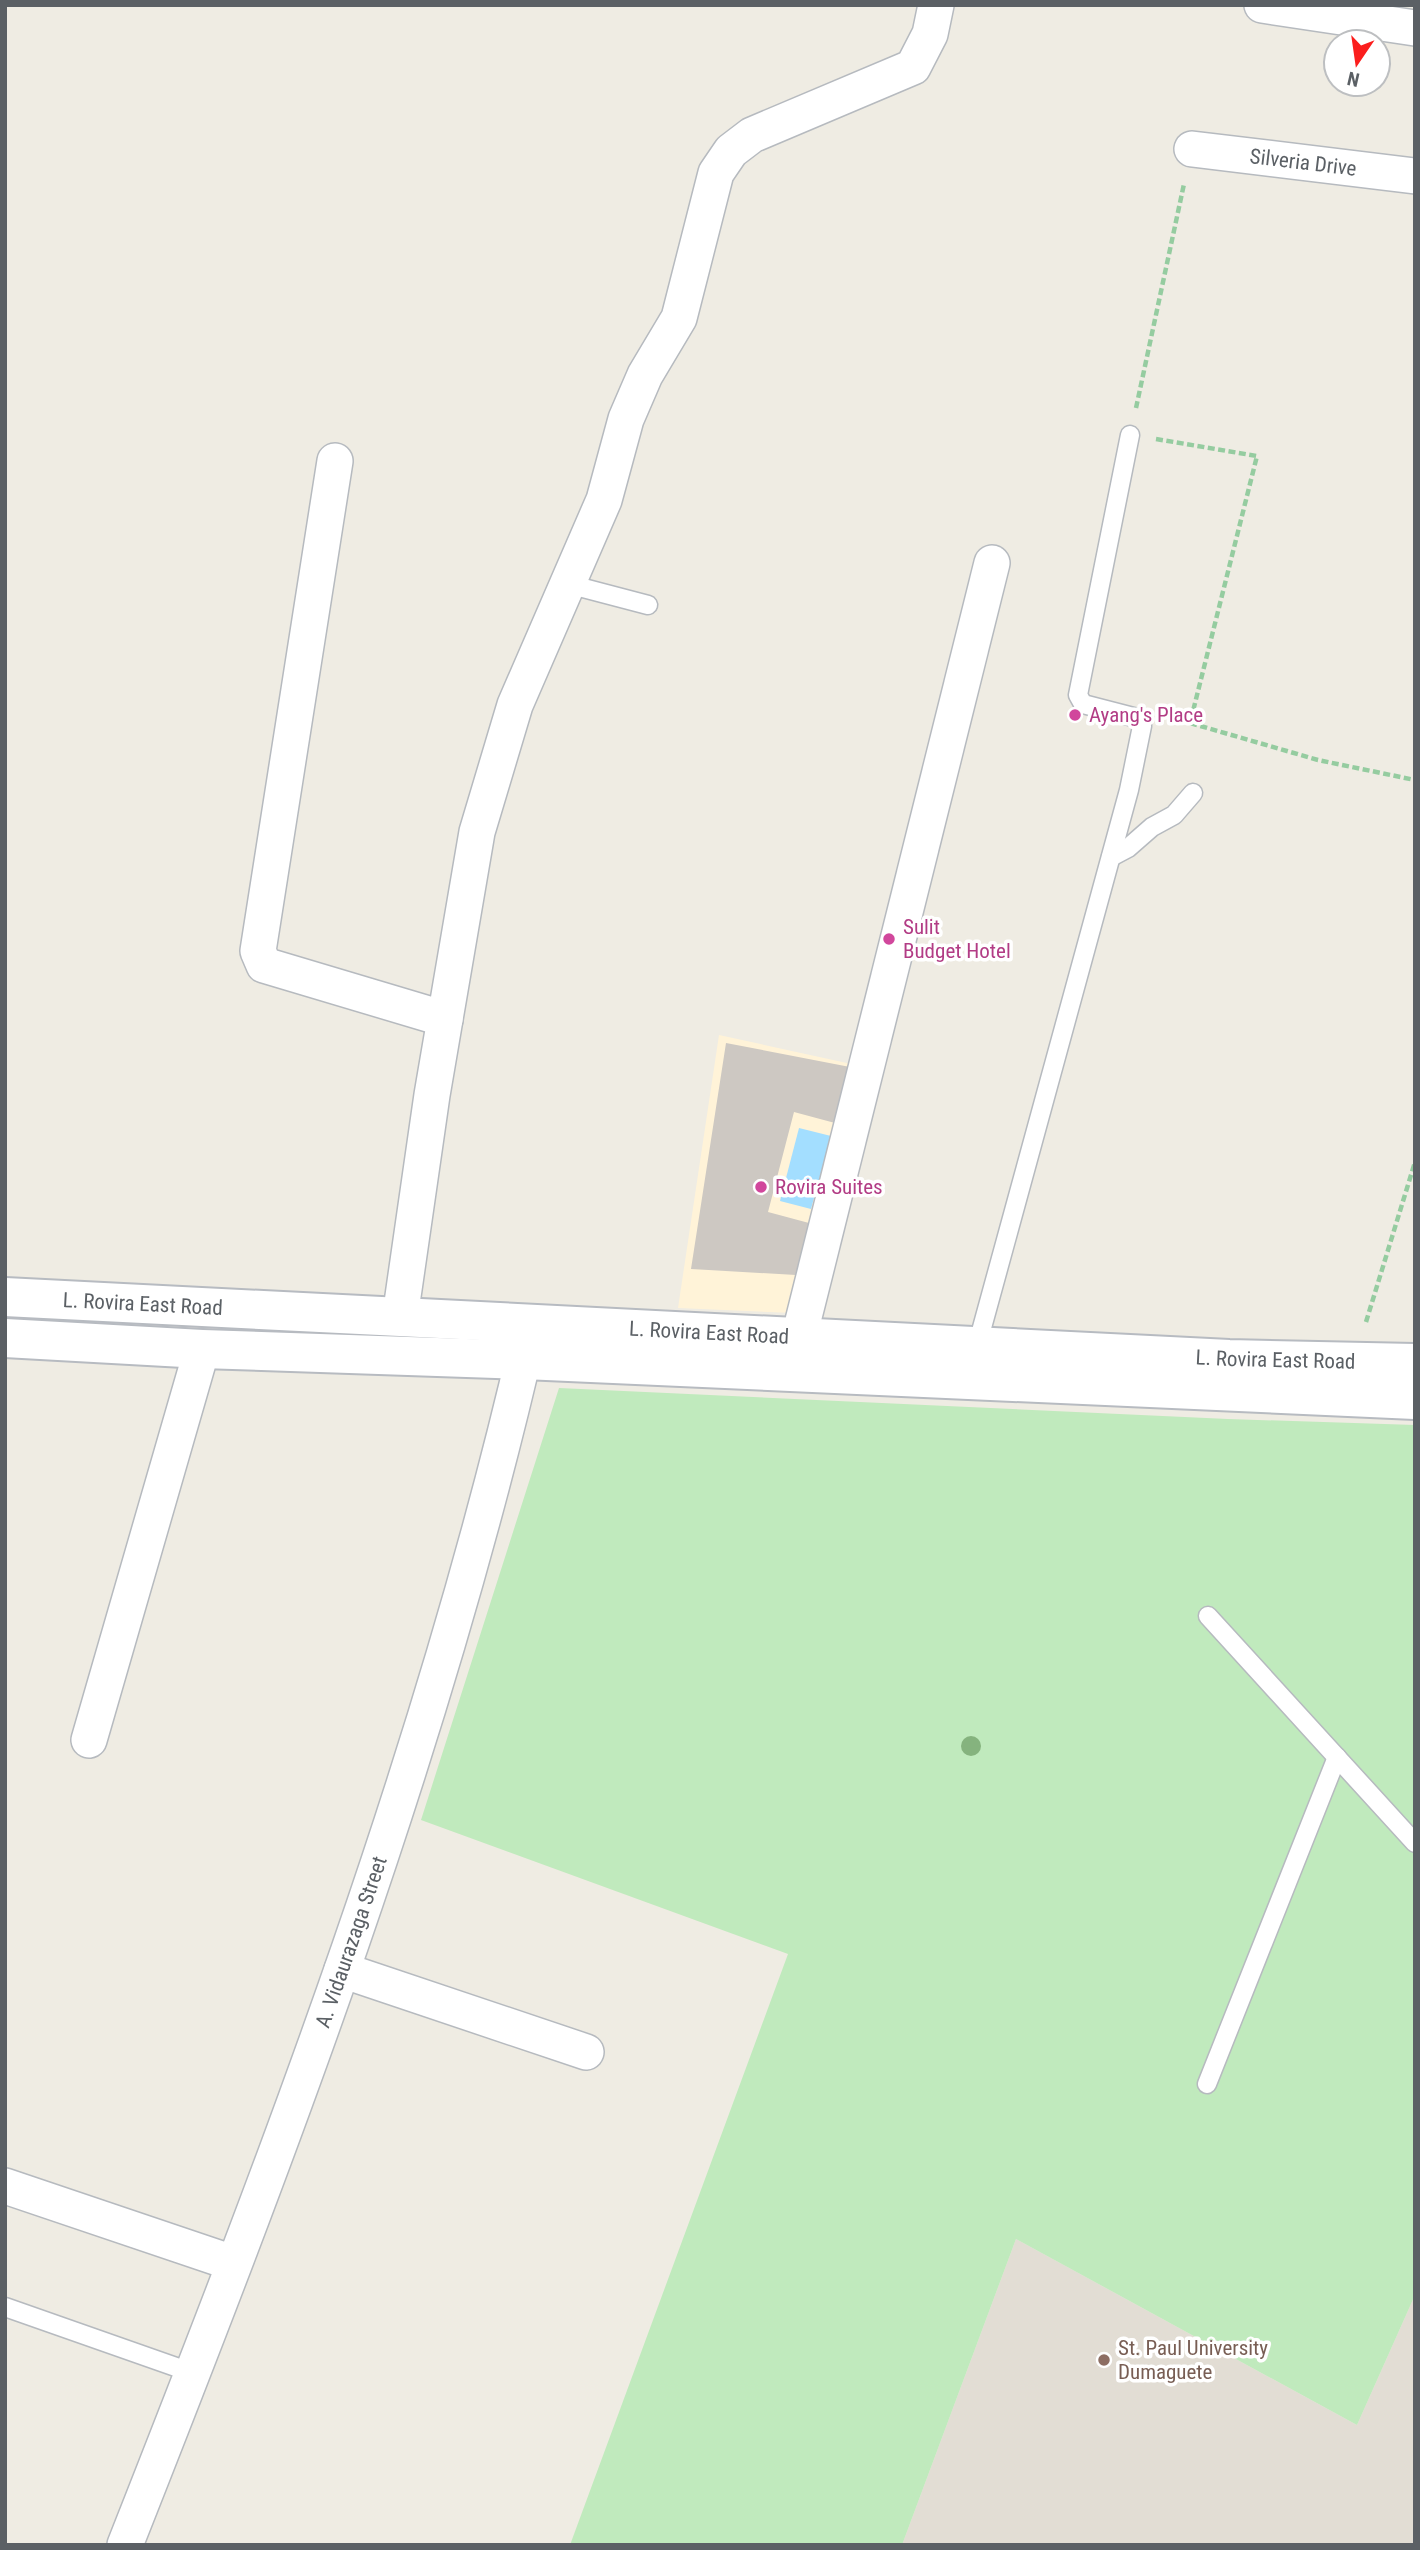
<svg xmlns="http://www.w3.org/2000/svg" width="1420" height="2550" viewBox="0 0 1420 2550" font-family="'Roboto Condensed',sans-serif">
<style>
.commercial{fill:#fff3d8}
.education{fill:#e2ddd4}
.green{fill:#c0eabd}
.water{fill:#a3deff}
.building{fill:#cdc8c2}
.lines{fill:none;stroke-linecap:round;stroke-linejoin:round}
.lane-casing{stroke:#b6babf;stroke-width:21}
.street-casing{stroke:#b6babf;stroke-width:38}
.secondary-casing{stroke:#b7bbc1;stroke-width:42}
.path{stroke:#95cca0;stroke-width:4.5;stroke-dasharray:7 3.5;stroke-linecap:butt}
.lane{stroke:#fff;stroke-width:18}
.street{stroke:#fff;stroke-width:35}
.secondary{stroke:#fff;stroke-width:38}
.tree{fill:#85b37e}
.hotel-dot{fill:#d1479c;stroke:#fff;stroke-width:2.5}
.education-dot{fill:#8d6e63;stroke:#fff;stroke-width:2.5}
.labels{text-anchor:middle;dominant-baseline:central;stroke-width:7;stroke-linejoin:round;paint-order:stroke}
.street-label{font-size:21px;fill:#5b6065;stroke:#fff}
.hotel-label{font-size:21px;fill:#b23c85;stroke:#fff;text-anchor:start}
.education-label{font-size:21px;fill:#785e54;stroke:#fff;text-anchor:start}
</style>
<rect width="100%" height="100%" fill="#efece3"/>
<path class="commercial" d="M719,1035l137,30 -63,248 -115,-5z"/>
<path class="education" d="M1016,2239l341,186 58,-130v250h-513z"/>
<path class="green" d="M559,1388l669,31 187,6v870l-58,130 -341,-186 -114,306h-332l218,-591 -367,-134z"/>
<path class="water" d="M799,1128l32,8 -20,73 -31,-8z"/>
<path class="building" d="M726,1043l124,24 -15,56 -41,-11 -26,100 41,11 -13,52 -105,-6z"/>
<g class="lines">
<g class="lane-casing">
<g id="lane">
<path d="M568,584l80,21"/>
<path d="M1111,857l17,-9 24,-21 22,-12 19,-22"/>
<path d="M977,1346l152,-556 13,-64 -1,-7 -58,-15 -5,-9 52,-260"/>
<path d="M1208,1616l207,227"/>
<path d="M1207,2084l130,-327"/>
<path d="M5,2307l188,66"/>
</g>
</g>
<g class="street-casing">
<g id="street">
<path d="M1262,5l153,23"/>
<path id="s1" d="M1192,149l223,27"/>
<path d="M335,461l-77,490 6,14 181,54"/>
<path d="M400,1317l32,-222 45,-263 38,-127 89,-205 22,-81 19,-44 34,-57 37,-145 15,-22 21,-16 161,-68 17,-33 6,-29"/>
<path d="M799,1337l193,-774"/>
<path d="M89,1740l113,-391"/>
<path d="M342,1970l244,82"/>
<path d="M5,2186l228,77"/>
<path id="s2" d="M125,2545c156,-395 309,-796 404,-1211"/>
</g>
</g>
<g class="secondary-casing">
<g id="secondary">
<path id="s3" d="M5,1297l1224,62 186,4"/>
<path d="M5,1338l197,11 322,11 891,40"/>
</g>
</g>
<g class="path">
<path d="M1136,408l48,-224"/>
<path d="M1156,439l101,17 -67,267 128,37 97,20"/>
<path d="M1366,1322l49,-160"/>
</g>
<use href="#lane" class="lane"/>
<use href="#street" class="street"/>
<use href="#secondary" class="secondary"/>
</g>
<circle class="tree" cx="971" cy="1746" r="10"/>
<g class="hotel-dot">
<circle cx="1075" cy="715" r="7"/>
<circle cx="889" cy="939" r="7"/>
<circle cx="761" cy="1187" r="7"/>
</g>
<circle class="education-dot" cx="1104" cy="2360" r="7"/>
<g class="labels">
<g class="street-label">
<text stroke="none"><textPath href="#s1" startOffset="112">Silveria Drive</textPath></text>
<text stroke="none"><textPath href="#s3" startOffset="138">L. Rovira East Road</textPath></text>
<text stroke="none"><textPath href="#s3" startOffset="705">L. Rovira East Road</textPath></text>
<text stroke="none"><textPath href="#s3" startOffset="1272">L. Rovira East Road</textPath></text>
<text stroke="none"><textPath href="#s2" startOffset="644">A. Vidaurazaga Street</textPath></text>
</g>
<g class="hotel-label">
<text x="1089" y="715">Ayang's Place</text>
<text x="903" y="927">Sulit<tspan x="903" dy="24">Budget Hotel</tspan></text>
<text x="775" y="1187">Rovira Suites</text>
</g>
<g class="education-label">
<text x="1118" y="2348">St. Paul University<tspan x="1118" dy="24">Dumaguete</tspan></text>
</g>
</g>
<rect width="1420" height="2550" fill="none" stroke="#5b6065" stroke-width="14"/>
<g transform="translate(1357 63) rotate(193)"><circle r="33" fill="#ffffff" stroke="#bdbfc1" stroke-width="2"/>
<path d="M0-5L12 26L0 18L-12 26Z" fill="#fb1e1d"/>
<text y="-10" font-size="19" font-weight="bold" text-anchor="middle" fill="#5b6065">N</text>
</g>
</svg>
